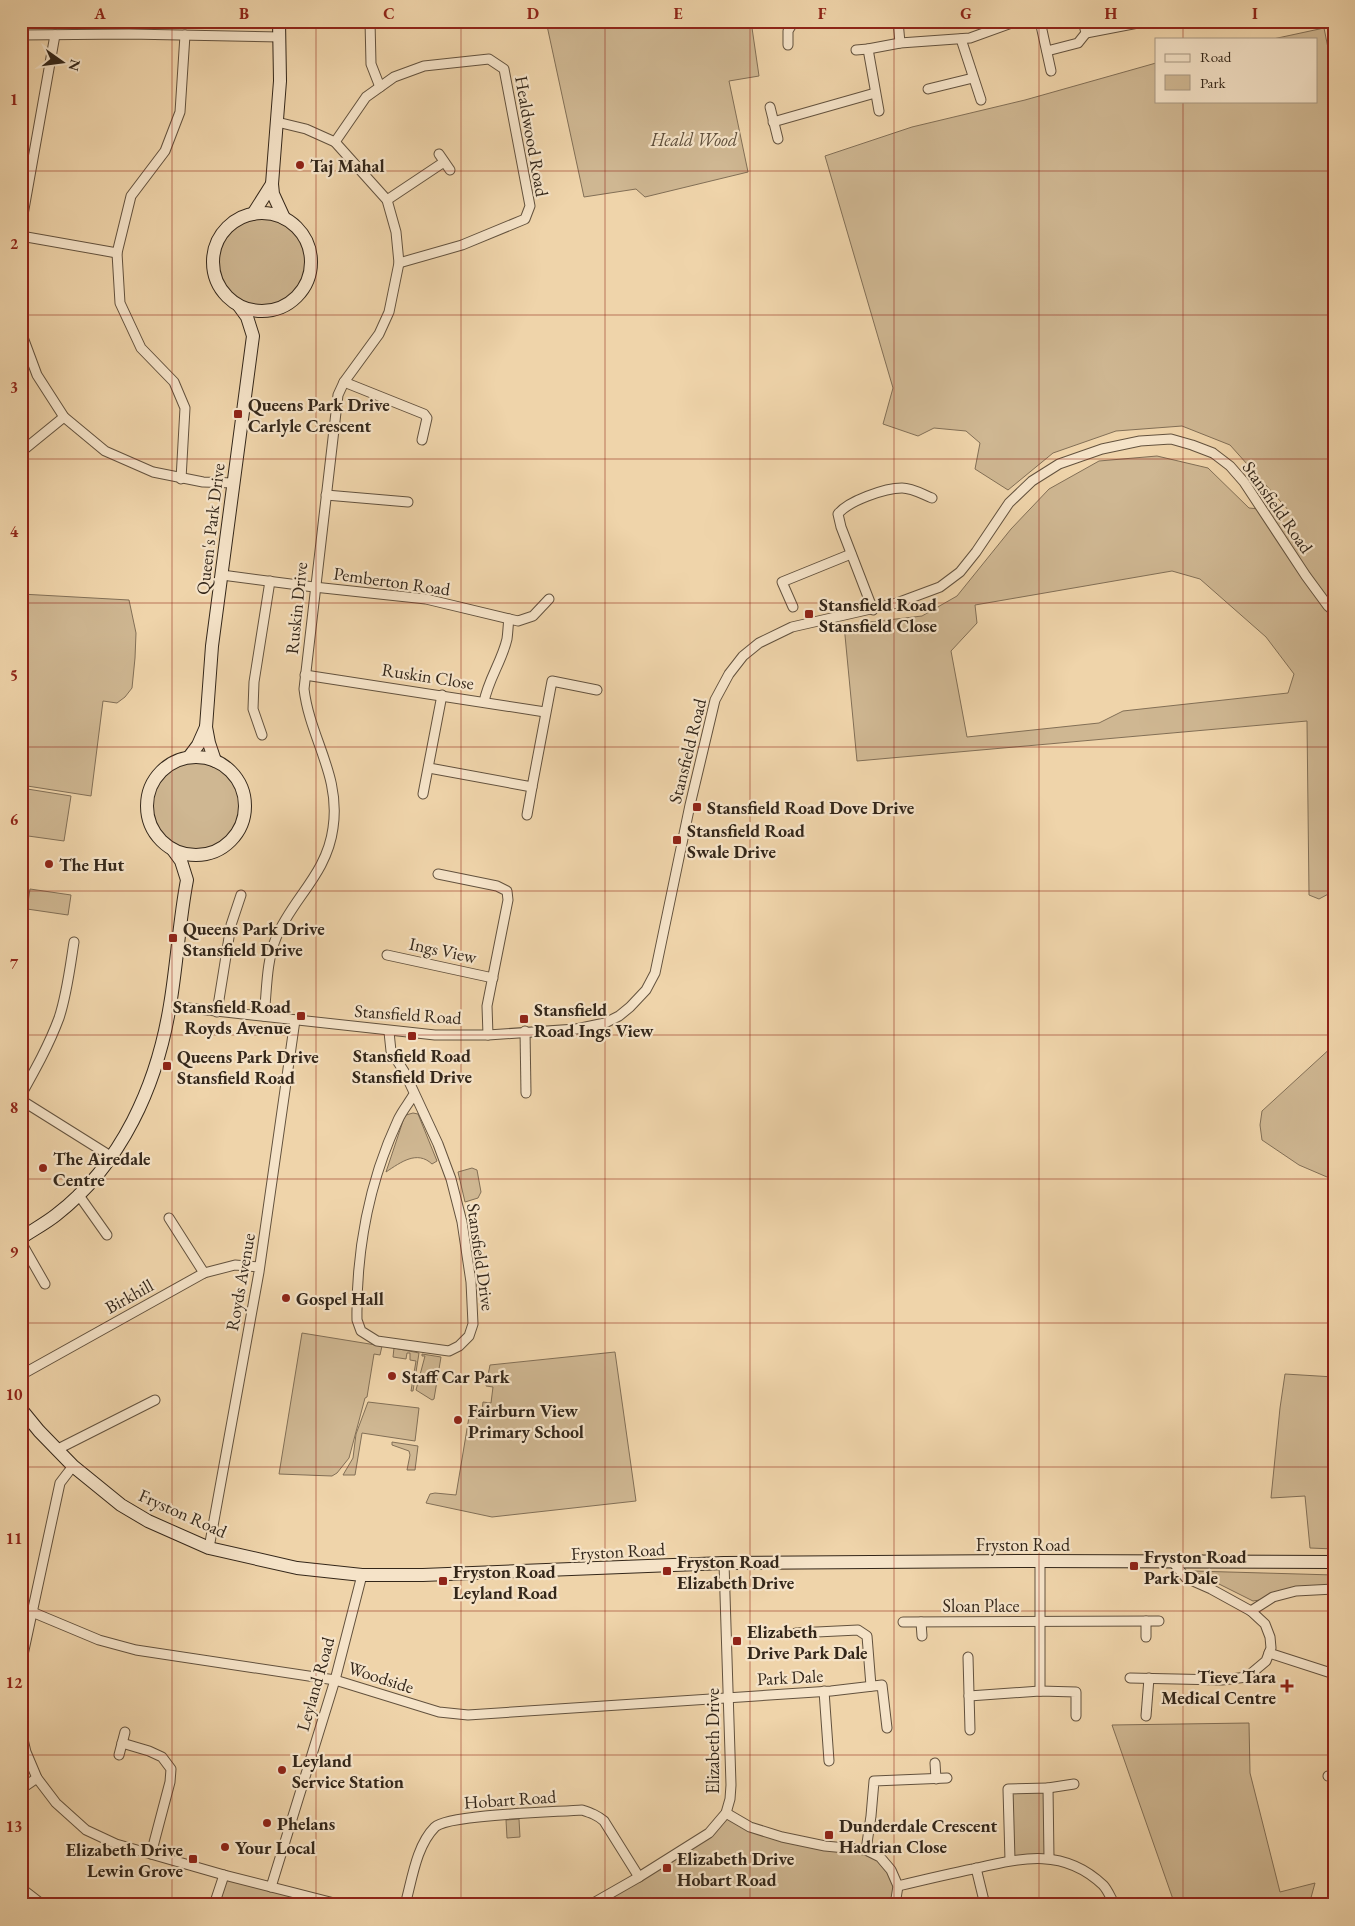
<svg xmlns="http://www.w3.org/2000/svg" width="1355" height="1926" viewBox="0 0 1355 1926" font-family="'EB Garamond',serif">
<style>
.green{fill:#cfb792;stroke:#826f56;fill-rule:evenodd}
.lines{fill:none;stroke-linecap:round;stroke-linejoin:round}
.street-casing{stroke:#63523e;stroke-width:11}
.secondary-casing{stroke:#34271a;stroke-width:14}
.street{stroke:#f5e3c8;stroke-width:9}
.secondary{stroke:#f5e3c8;stroke-width:12}
.rail-casing{stroke:#34271a;stroke-width:4.5}
.rail{stroke:#f5e3c8;stroke-width:2.5;stroke-dasharray:8;stroke-linecap:butt}
.grid{fill:none;stroke:#8f2418;stroke-width:1;stroke-opacity:0.55}
.poi-dot{fill:#8f2418;stroke:#f5e3c8;stroke-width:2}
.labels{text-anchor:middle;dominant-baseline:central;stroke-width:4.5;stroke-linejoin:round;paint-order:stroke}
.street-label{font-size:18px;fill:#34271a;stroke:#f5e3c8}
.park-label{font-size:18px;font-style:italic;fill:#5b4b38;stroke:#f5e3c8}
.poi-label{font-size:18px;font-weight:bold;fill:#34271a;stroke:#f5e3c8;text-anchor:start}
.neatline{fill:none;stroke:#8f2418;stroke-width:2}
.grid-label{font-size:16px;text-anchor:middle;font-weight:bold;fill:#8f2418}
</style>
<rect width="100%" height="100%" fill="#efd4aa"/>
<filter id="stains"><feTurbulence type="fractalNoise" baseFrequency=".004" numOctaves="4"/><feColorMatrix values="0 0 0 0 .2 0 0 0 0 .09 0 0 0 0 .02 0 0 0 .5 -.17"/></filter>
<radialGradient id="worn" r=".72"><stop offset=".6" stop-color="#630" stop-opacity="0"/><stop offset="1" stop-color="#630" stop-opacity=".3"/></radialGradient>
<g class="green">
<path d="M546,21h205l8,55 -30,5 19,91 -103,25 -9,-8 -52,8z"/>
<path d="M1324,28l10,50v813l-15,8 -10,-4 -2,-174 -450,40 -13,-136 78,-9 35,-20 54,-67 38,-40 50,-28 58,-5 51,12 41,40 41,4 -60,-67 -48,-19 -66,5 -63,22 -45,37 -33,-21 5,-26 -14,-12 -32,-3 -16,8 -35,-12 10,-36 -68,-232 87,-29 113,-27 131,-37v38h160v-62h-43zM1172,571l28,8 66,58 28,37 -6,19 -165,18 -24,12 -132,14 -16,-86 26,-28 -2,-18z"/>
<circle cx="262" cy="262" r="45"/>
<path d="M21,594l108,6 7,33 -1,25 -3,30 -7,9 -8,6 -14,-2 -12,95 -70,-11z"/>
<circle cx="196" cy="806" r="45"/>
<path d="M21,788l50,8 -7,45 -43,-6z"/>
<path d="M30,889l41,6 -3,20 -41,-6z"/>
<path d="M1334,1045v135l-35,-15 -37,-25 -2,-15 2,-14z"/>
<path d="M413,1113l5,1 19,47 -5,3c-15,-14 -31,-2 -46,8l18,-54 2,-3z"/>
<path d="M472,1168l5,2 4,22 -3,6 -13,4 -7,-30z"/>
<path d="M302,1333l80,13 -2,9 -6,-1 -7,43 -2,1 -16,60 -12,15 -5,3 -53,-2z"/>
<path d="M394,1348l25,5 -6,38h-2l5,-30 -6,-1v-7h-3l-1,6 -13,-2z"/>
<path d="M615,1352l21,149 -144,16 -66,-14 4,-9 5,-1 21,2 13,-78 12,2 2,-17 8,1 2,-16 -7,-1 4,-21z"/>
<path d="M422,1354l19,3 -7,42 -2,1 -16,-10 9,-34h-3z"/>
<path d="M1285,1374l49,3v172l-24,-1 -5,-52 -34,2 9,-90z"/>
<path d="M368,1402l51,6 -4,33 -53,-8 -7,42h-12l10,-17 3,-24z"/>
<path d="M392,1442l26,4 -3,24h-8l3,-15 -1,-4 -17,-6z"/>
<path d="M1193,1571l141,4v14l-81,12z"/>
<path d="M1249,1723l1,50 30,119 35,-9 -6,22h-134l-63,-180z"/>
<path d="M1048,1788l1,70 -39,2 -2,-71z"/>
<path d="M726,1813l24,14 130,30 18,29 -3,19h-301l115,-72z"/>
<path d="M519,1819l1,18 -13,1 -1,-18z"/>
<path d="M224,1875l97,24 -2,6h-104z"/>
</g>
<g class="lines">
<g class="street-casing">
<g id="street">
<path d="M370,21l1,43 9,23"/>
<path d="M898,21l2,22"/>
<path d="M1040,21l11,50"/>
<path d="M1086,33l52,-10"/>
<path d="M21,35l108,-1 151,3"/>
<path d="M961,39l20,61"/>
<path d="M788,45v-14l6,-10"/>
<path d="M856,50l12,-1"/>
<path d="M1047,51l31,-8 8,-10 -3,-12"/>
<path d="M928,89l45,-11"/>
<path d="M770,107l8,32"/>
<path d="M879,111l-11,-62 32,-6 70,-5 47,-17"/>
<path d="M773,122l102,-29"/>
<path d="M335,142l31,-45 28,-20 30,-11 65,-7 15,10 26,137 -5,13 -63,26 -63,18"/>
<path d="M439,154l11,16"/>
<path d="M387,200l57,-38"/>
<path d="M21,226l34,-191"/>
<path d="M21,236l96,17"/>
<path d="M21,332l16,43 27,42 41,34 48,21 50,10 31,1"/>
<path d="M344,382l80,32 3,4 -5,22"/>
<path d="M21,452l43,-35"/>
<path d="M181,479l4,-71 -11,-26 -33,-34 -21,-45 -3,-50 14,-57 34,-45 15,-39 5,-77"/>
<path d="M326,495l82,7"/>
<path d="M222,575l92,12 112,12 92,22 15,-5 16,-17"/>
<path d="M793,607l-11,-25 69,-28"/>
<path d="M873,610l-32,-83 -3,-13c10,-13 47,-26 64,-26 10,0 20,6 30,10"/>
<path d="M305,675l240,37"/>
<path d="M484,702c4,-22 18,-41 23,-63 1,-7 1,-14 2,-20"/>
<path d="M262,735l-9,-26 1,-27 16,-101"/>
<path d="M429,768l103,19 20,-106 45,9"/>
<path d="M423,794l19,-99"/>
<path d="M527,815l5,-28"/>
<path d="M438,874l59,12 10,5 1,9 -21,106 1,29"/>
<path d="M387,955l106,23"/>
<path d="M170,1006l265,29h53l88,-6 29,-6 14,-7 11,-9 16,-17 9,-17 35,-168 25,-105 14,-26 14,-18 16,-13 33,-16 105,-24 43,-16 20,-15 16,-20 33,-49 23,-22 27,-17 43,-15 38,-8 31,-2 21,6 21,8 17,13 14,16 62,94 22,30 6,5"/>
<path d="M217,1012l14,-87 10,-30"/>
<path d="M264,1016c3,-25 2,-54 12,-78 16,-39 51,-64 57,-110 8,-53 -23,-89 -29,-139l34,-294 6,-13 35,-48 10,-22 10,-49 -3,-31 -9,-32 -52,-58 -29,-13 -29,-7"/>
<path d="M525,1031l1,62"/>
<path d="M389,1032l2,19 14,22 33,71 13,35 11,43 9,60 2,42 -4,12 -10,10 -10,5 -72,-10 -16,-10 -4,-11c-1,-68 12,-138 41,-200 4,-9 11,-17 16,-26"/>
<path d="M21,1095c14,-25 28,-50 38,-77 8,-24 11,-51 15,-76"/>
<path d="M21,1100l91,57"/>
<path d="M78,1194l29,41"/>
<path d="M169,1218l35,55"/>
<path d="M21,1242l24,42"/>
<path d="M21,1375l183,-102 31,-8 24,2"/>
<path d="M56,1450l99,-50"/>
<path d="M209,1548l50,-276 36,-252"/>
<path d="M1040,1561v130"/>
<path d="M1251,1611l22,-14 23,-6 38,-2"/>
<path d="M32,1612l67,28 37,10 199,30 104,32 29,3 363,-24 51,-6 5,43"/>
<path d="M1146,1621v16"/>
<path d="M903,1622l256,-1"/>
<path d="M921,1622l1,14"/>
<path d="M796,1633l62,-3 9,6 4,50"/>
<path d="M1269,1653l65,21"/>
<path d="M968,1657l2,73"/>
<path d="M21,1664l39,-181 13,-17"/>
<path d="M1130,1678l92,2 25,-3 19,-16 5,-13 -1,-11 -5,-13 -14,-13 -40,-22 -25,-11 -14,-17"/>
<path d="M824,1691l5,70"/>
<path d="M969,1696l71,-5 36,1v24"/>
<path d="M1146,1716l3,-38"/>
<path d="M21,1731l5,21 11,26 19,25 30,27 30,14 108,31 118,30"/>
<path d="M122,1743l27,8 13,6 9,12 -1,13 -19,72"/>
<path d="M119,1755l6,-23"/>
<path d="M935,1763l1,16"/>
<path d="M1328,1776l6,-1"/>
<path d="M1048,1788l26,-4"/>
<path d="M21,1789l16,-11"/>
<path d="M726,1813l24,14 32,10 43,9 41,4 14,7 11,13 7,16 -3,19"/>
<path d="M866,1850l5,-34 3,-35 73,-3"/>
<path d="M1010,1860l-2,-71 40,-1 1,70"/>
<path d="M976,1868l9,37"/>
<path d="M898,1886c25,-6 50,-12 75,-17 48,-11 90,-22 130,16 5,5 8,14 12,20"/>
<path d="M271,1887l64,-207 27,-105"/>
<path d="M21,1888l22,17"/>
<path d="M214,1905l10,-30"/>
<path d="M405,1905c7,-25 11,-59 30,-78 14,-13 123,-15 147,-17 9,3 15,5 22,11l35,56"/>
<path d="M590,1905l49,-28 70,-44 17,-20 4,-14 1,-14 -7,-222"/>
</g>
</g>
<g class="secondary-casing">
<g id="secondary">
<path d="M279,21l1,60 -8,103 1,10 11,24"/>
<circle cx="262" cy="262" r="49"/>
<path d="M253,214l19,-30"/>
<circle cx="196" cy="806" r="49"/>
<path d="M189,757l9,-12 8,-18"/>
<path d="M215,761l-6,-18 -3,-16 6,-81 41,-310 -6,-19 -8,-11"/>
<path d="M21,1238c12,-8 25,-15 35,-23 66,-51 101,-130 114,-210 7,-41 9,-83 17,-125l-6,-19 -8,-11"/>
<path d="M21,1409l18,22 34,35 48,39 27,16 61,27 88,20 65,7h61l301,-12 311,-2 299,1"/>
</g>
</g>
<use href="#street" class="street"/>
<use href="#secondary" class="secondary"/>
<g class="rail-casing">
<path id="rail" d="M1332,21l2,9"/>
</g>
<use href="#rail" class="rail"/>
</g>
<path class="grid" d="M172,21v1884M316,21v1884M461,21v1884M605,21v1884M750,21v1884M894,21v1884M1039,21v1884M1183,21v18M1183,101v1804M21,171h1313M21,315h1313M21,459h1313M21,603h1313M21,747h1313M21,891h1313M21,1035h1313M21,1179h1313M21,1323h1313M21,1467h1313M21,1611h1313M21,1755h1313"/>
<g class="poi-dot">
<circle cx="300" cy="165" r="5"/>
<rect x="233" y="409" width="10" height="10" rx="2.5"/>
<rect x="804" y="609" width="10" height="10" rx="2.5"/>
<rect x="692" y="802" width="10" height="10" rx="2.5"/>
<rect x="672" y="835" width="10" height="10" rx="2.5"/>
<circle cx="49" cy="864" r="5"/>
<rect x="168" y="933" width="10" height="10" rx="2.5"/>
<rect x="296" y="1011" width="10" height="10" rx="2.5"/>
<rect x="519" y="1014" width="10" height="10" rx="2.5"/>
<rect x="407" y="1031" width="10" height="10" rx="2.5"/>
<rect x="162" y="1061" width="10" height="10" rx="2.5"/>
<circle cx="43" cy="1168" r="5"/>
<circle cx="286" cy="1298" r="5"/>
<circle cx="392" cy="1376" r="5"/>
<circle cx="458" cy="1420" r="5"/>
<rect x="1129" y="1561" width="10" height="10" rx="2.5"/>
<rect x="662" y="1566" width="10" height="10" rx="2.5"/>
<rect x="438" y="1576" width="10" height="10" rx="2.5"/>
<rect x="732" y="1636" width="10" height="10" rx="2.5"/>
<path d="M1284.5 1678.5h5v5h5v5h-5v5h-5v-5h-5v-5h5z"/>
<circle cx="282" cy="1770" r="5"/>
<circle cx="267" cy="1823" r="5"/>
<rect x="824" y="1830" width="10" height="10" rx="2.5"/>
<circle cx="225" cy="1847" r="5"/>
<rect x="188" y="1854" width="10" height="10" rx="2.5"/>
<rect x="662" y="1863" width="10" height="10" rx="2.5"/>
</g>
<g class="labels">
<g class="street-label">
<text transform="translate(532 136) rotate(80)">Healdwood Road</text>
<text transform="translate(1278 507) rotate(55)">Stansfield Road</text>
<text transform="translate(210 529) rotate(-83)">Queen's Park Drive</text>
<text transform="translate(392 581) rotate(8)">Pemberton Road</text>
<text transform="translate(296 608) rotate(-84)">Ruskin Drive</text>
<text transform="translate(428 676) rotate(9)">Ruskin Close</text>
<text transform="translate(687 751) rotate(-76)">Stansfield Road</text>
<text transform="translate(443 950) rotate(12)">Ings View</text>
<text transform="translate(408 1014) rotate(4)">Stansfield Road</text>
<text transform="translate(481 1257) rotate(82)">Stansfield Drive</text>
<text transform="translate(240 1282) rotate(-80)">Royds Avenue</text>
<text transform="translate(129 1296) rotate(-29)">Birkhill</text>
<text transform="translate(183 1513) rotate(24)">Fryston Road</text>
<text x="1023" y="1544">Fryston Road</text>
<text transform="translate(618 1551) rotate(-3)">Fryston Road</text>
<text x="981" y="1605">Sloan Place</text>
<text transform="translate(381 1677) rotate(18)">Woodside</text>
<text transform="translate(790 1677) rotate(-3)">Park Dale</text>
<text transform="translate(315 1684) rotate(-74)">Leyland Road</text>
<text transform="translate(712 1741) rotate(-90)">Elizabeth Drive</text>
<text transform="translate(510 1799) rotate(-4)">Hobart Road</text>
</g>
<g class="park-label">
<text x="694" y="139">Heald Wood</text>
</g>
<g class="poi-label">
<text x="310" y="165">Taj Mahal</text>
<text x="248" y="404">Queens Park Drive<tspan x="248" dy="21">Carlyle Crescent</tspan></text>
<text x="819" y="604">Stansfield Road<tspan x="819" dy="21">Stansfield Close</tspan></text>
<text x="707" y="807">Stansfield Road Dove Drive</text>
<text x="687" y="830">Stansfield Road<tspan x="687" dy="21">Swale Drive</tspan></text>
<text x="59" y="864">The Hut</text>
<text x="183" y="928">Queens Park Drive<tspan x="183" dy="21">Stansfield Drive</tspan></text>
<text x="291" y="1006" text-anchor="end">Stansfield Road<tspan x="291" dy="21">Royds Avenue</tspan></text>
<text x="534" y="1009">Stansfield<tspan x="534" dy="21">Road Ings View</tspan></text>
<text x="412" y="1055" text-anchor="middle">Stansfield Road<tspan x="412" dy="21">Stansfield Drive</tspan></text>
<text x="177" y="1056">Queens Park Drive<tspan x="177" dy="21">Stansfield Road</tspan></text>
<text x="53" y="1158">The Airedale<tspan x="53" dy="21">Centre</tspan></text>
<text x="296" y="1298">Gospel Hall</text>
<text x="402" y="1376">Staff Car Park</text>
<text x="468" y="1410">Fairburn View<tspan x="468" dy="21">Primary School</tspan></text>
<text x="1144" y="1556">Fryston Road<tspan x="1144" dy="21">Park Dale</tspan></text>
<text x="677" y="1561">Fryston Road<tspan x="677" dy="21">Elizabeth Drive</tspan></text>
<text x="453" y="1571">Fryston Road<tspan x="453" dy="21">Leyland Road</tspan></text>
<text x="747" y="1631">Elizabeth<tspan x="747" dy="21">Drive Park Dale</tspan></text>
<text x="1276" y="1676" text-anchor="end">Tieve Tara<tspan x="1276" dy="21">Medical Centre</tspan></text>
<text x="292" y="1760">Leyland<tspan x="292" dy="21">Service Station</tspan></text>
<text x="277" y="1823">Phelans</text>
<text x="839" y="1825">Dunderdale Crescent<tspan x="839" dy="21">Hadrian Close</tspan></text>
<text x="235" y="1847">Your Local</text>
<text x="183" y="1849" text-anchor="end">Elizabeth Drive<tspan x="183" dy="21">Lewin Grove</tspan></text>
<text x="677" y="1858">Elizabeth Drive<tspan x="677" dy="21">Hobart Road</tspan></text>
</g>
</g>
<rect width="1355" height="1926" fill="none" stroke="#efd4aa" stroke-width="55"/>
<rect x="1155" y="38" width="162" height="65" fill="#f5e3c8" stroke="#a89882"/>
<rect x="1165" y="54" width="25" height="8" fill="#f5e3c8" stroke="#a89882"/>
<text x="1200" y="62" font-size="15" fill="#34271a">Road</text>
<rect x="1165" y="75" width="25" height="15" fill="#cfb792" stroke="#a89882"/>
<text x="1200" y="88" font-size="15" fill="#34271a">Park</text>
<g transform="translate(62 62) rotate(104)" stroke="#f5e3c8" stroke-width="4" paint-order="stroke">
<path d="M0-4L9 19L0 12L-9 19Z" fill="#34271a"/>
<text y="-8" font-size="14" font-weight="bold" text-anchor="middle" fill="#34271a">N</text>
</g>
<rect x="28" y="28" width="1300" height="1870" class="neatline"/>
<g class="grid-label">
<text x="100" y="19">A</text>
<text x="244" y="19">B</text>
<text x="389" y="19">C</text>
<text x="533" y="19">D</text>
<text x="678" y="19">E</text>
<text x="822" y="19">F</text>
<text x="966" y="19">G</text>
<text x="1111" y="19">H</text>
<text x="1255" y="19">I</text>
<text x="14" y="105">1</text>
<text x="14" y="249">2</text>
<text x="14" y="393">3</text>
<text x="14" y="537">4</text>
<text x="14" y="681">5</text>
<text x="14" y="825">6</text>
<text x="14" y="969">7</text>
<text x="14" y="1113">8</text>
<text x="14" y="1257">9</text>
<text x="14" y="1400">10</text>
<text x="14" y="1544">11</text>
<text x="14" y="1688">12</text>
<text x="14" y="1832">13</text>
</g>
<rect width="100%" height="100%" filter="url(#stains)"/>
<rect width="100%" height="100%" fill="url(#worn)"/>
</svg>
